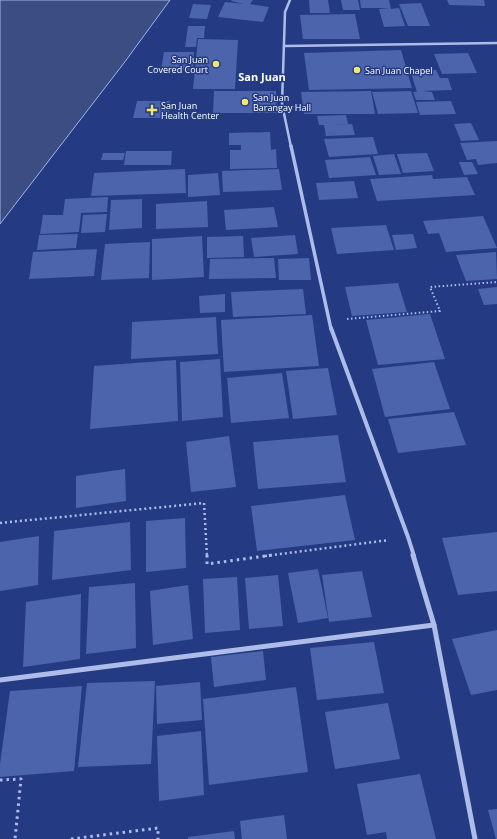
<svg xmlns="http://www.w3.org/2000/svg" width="497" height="839" viewBox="0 0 497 839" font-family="'Open Sans',sans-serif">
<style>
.water{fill:#3c4d83;stroke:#a1b4e9}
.building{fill:#4c64ab}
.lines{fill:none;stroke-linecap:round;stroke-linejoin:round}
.path-far2{stroke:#adbce8;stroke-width:2;stroke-dasharray:1.5 2.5;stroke-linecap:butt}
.path-far1{stroke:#adbce8;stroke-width:2.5;stroke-dasharray:2 3;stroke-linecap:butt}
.path{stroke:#adbce8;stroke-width:3;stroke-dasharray:2.5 4;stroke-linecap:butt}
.minor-far3{stroke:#adbce8;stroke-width:2.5}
.minor-far2{stroke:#adbce8;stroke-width:3.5}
.minor-far1{stroke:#adbce8;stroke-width:4}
.minor{stroke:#adbce8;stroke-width:5}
.poi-dot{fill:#f2e670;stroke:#243b84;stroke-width:1.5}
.labels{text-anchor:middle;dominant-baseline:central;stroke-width:3;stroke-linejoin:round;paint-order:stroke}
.far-poi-label{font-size:9px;fill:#fff;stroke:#243b84;text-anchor:start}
.far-quarter-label{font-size:11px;font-weight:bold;fill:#fff;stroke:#243b84}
</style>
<rect width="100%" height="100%" fill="#243b84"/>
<path class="water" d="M0,0h170l-46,63 -124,161z"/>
<g class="building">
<path d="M232,0h21l-3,4 19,3 -6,15 -45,-5 7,-15 19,2 -13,-3z"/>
<path d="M309,0h19l2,13h-20z"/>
<path d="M341,0h17l2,10h-17z"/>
<path d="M360,0h29l2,9 8,-1 6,18 -21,1 -5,-18 11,-1h-29z"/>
<path d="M447,0h37l1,6 -36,-1z"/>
<path d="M421,3l9,23h-22l-9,-22z"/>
<path d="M193,4l18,1 -4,14 -18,-1z"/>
<path d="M355,14l5,25h-57l-3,-24z"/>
<path d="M188,26h17l-1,12h-7l-1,9h-11z"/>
<path d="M198,39l40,1 -3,49h-42z"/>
<path d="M401,50l11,38 -103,2 -5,-37z"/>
<path d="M164,52h30l-1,18h-32z"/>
<path d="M468,53l9,20 -35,1 -8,-20z"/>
<path d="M410,70h26l4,8h8l4,12 -31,1 11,1 3,8h-19l-3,-8h4z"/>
<path d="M214,91h62l1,22h-64z"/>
<path d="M371,91l4,23h-71l-3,-22z"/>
<path d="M411,91l7,22 -40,1 -6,-22z"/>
<path d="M137,101h33l-2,17h-35z"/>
<path d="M451,101l5,13 -36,1 -4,-13z"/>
<path d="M346,115l2,9 -20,1 24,-1 3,11 -29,1 -2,-11h-5l-2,-9z"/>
<path d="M471,123l8,17 -18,1 -7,-17z"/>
<path d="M270,132l1,18 5,-1 1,19 -47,1v-19h11v-5h-12v-12z"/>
<path d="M373,137l5,17 -49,3 -5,-18z"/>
<path d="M497,141v22l-19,2 -2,-6 -9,1 -7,-17z"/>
<path d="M126,151h46l-1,14h-47z"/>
<path d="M103,153h22l-2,7h-22z"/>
<path d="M427,153l7,18 -31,2 -6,-19z"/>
<path d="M394,154l7,20 -22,1 -6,-19z"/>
<path d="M370,157l6,18 -47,3 -4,-18z"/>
<path d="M459,162h13l6,12 -14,1z"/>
<path d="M185,169l1,24 -95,3 3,-23z"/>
<path d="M279,169l3,21 -59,2 -1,-21z"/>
<path d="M218,173l2,22 -32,2v-22z"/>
<path d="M432,175l1,4 34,-2 8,18 -98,6 -7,-22z"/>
<path d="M354,181l4,17 -39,2 -3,-17z"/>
<path d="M108,197l-1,15 -26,1 -2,19 -39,2 3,-19h20l2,-16z"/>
<path d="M142,199v29l-33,2 2,-30z"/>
<path d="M207,201l1,26 -52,2v-25z"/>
<path d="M274,207l4,20 -52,3 -2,-20z"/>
<path d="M107,214l-2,18 -24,1 2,-18z"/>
<path d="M483,216l14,32 -51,4 -7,-19 -11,1 -5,-13z"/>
<path d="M386,225l8,25 -57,4 -6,-26z"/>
<path d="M78,234l-2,14 -39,2 2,-15z"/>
<path d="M413,234l4,14 -21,2 -4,-15z"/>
<path d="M295,235l3,19 -44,3 -3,-19z"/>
<path d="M202,236l2,41 -52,3v-41z"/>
<path d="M243,236l1,21 -37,1v-21z"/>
<path d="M150,242l-1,36 -48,2 4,-36z"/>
<path d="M97,249l-3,27 -65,3 4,-27z"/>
<path d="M496,252l1,27 -31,2 -10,-26z"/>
<path d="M274,258l2,20 -67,1 1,-20z"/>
<path d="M309,258l2,22h-32l-1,-21z"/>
<path d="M398,283l9,29 -55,4 -7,-29z"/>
<path d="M497,287v17l-13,1 -6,-16z"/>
<path d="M303,289l3,25 -73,3 -2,-25z"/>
<path d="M225,294v18l-25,1 -1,-17z"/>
<path d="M430,314l15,45 -67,6 -12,-45z"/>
<path d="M312,315l7,51 -95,6 -3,-52z"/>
<path d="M216,317l2,37 -87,5 1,-37z"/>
<path d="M220,359l3,58 -41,4 -2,-59z"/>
<path d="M176,360l2,61 -88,8 4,-63z"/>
<path d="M434,362l16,47 -65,8 -13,-48z"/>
<path d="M328,368l9,47 -44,4 -7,-48z"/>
<path d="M282,373l7,45 -58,5 -4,-45z"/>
<path d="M454,412l12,33 -68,8 -10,-34z"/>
<path d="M338,435l8,47 -88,7 -5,-47z"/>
<path d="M229,436l7,51 -45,5 -5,-50z"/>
<path d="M125,469l1,32 -50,7v-32z"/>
<path d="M345,495l10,45 -98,11 -6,-45z"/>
<path d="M185,518l1,50 -40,4v-51z"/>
<path d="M130,522l1,48 -79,10 2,-49z"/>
<path d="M497,532v59l-39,4 -16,-57z"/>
<path d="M39,536l-1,49 -38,6v-49z"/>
<path d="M318,569l10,49 -30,5 -10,-50z"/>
<path d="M362,571l10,46 -43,5 -7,-47z"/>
<path d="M278,575l5,51 -34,3 -4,-51z"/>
<path d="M237,577l3,53 -35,3 -2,-54z"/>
<path d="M135,583l1,65 -50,6 3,-67z"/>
<path d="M188,585l5,54 -40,6 -3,-54z"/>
<path d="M81,594l-1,65 -57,8 3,-65z"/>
<path d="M497,630v60l-26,5 -19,-56z"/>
<path d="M374,642l10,51 -67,7 -7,-52z"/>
<path d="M263,651l3,29 -52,7 -3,-30z"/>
<path d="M155,681l-4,83 -73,3 9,-84z"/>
<path d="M200,682l2,38 -45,4 -1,-38z"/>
<path d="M82,686l-8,85 -74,6v-13l10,-73z"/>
<path d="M296,687l12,85 -99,13 -6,-86z"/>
<path d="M388,703l12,56 -65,10 -10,-57z"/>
<path d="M201,731l3,64 -45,6 -2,-65z"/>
<path d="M420,774l16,65h-49l-1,-7 -19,3 -10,-51z"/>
<path d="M497,809v30h-1l-8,-29z"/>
<path d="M284,815l3,24h-45l-2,-18z"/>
<path d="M234,831l1,8h-47v-2z"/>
</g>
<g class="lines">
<path class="path-far2" d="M347,319l93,-8 -10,-24 67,-5"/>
<g class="path-far1">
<path d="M0,523l204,-20 3,53"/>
<path d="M265,556l124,-16"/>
</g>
<g class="path">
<path d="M207,555v9l66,-9"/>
<path d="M0,780l21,-1 -6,60"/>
<path d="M71,839l87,-11v11"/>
</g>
<g class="minor-far3">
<path d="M290,0l-5,12 -3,92 9,43"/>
<path d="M285,46l212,-3"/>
</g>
<path class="minor-far2" d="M291,146l40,183"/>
<path class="minor-far1" d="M331,328l77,209 6,19"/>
<g class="minor">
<path d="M413,555l21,70 41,214"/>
<path d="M0,680l434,-55"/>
</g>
</g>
<g class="poi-dot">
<circle cx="216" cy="64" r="4"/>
<circle cx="357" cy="70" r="4"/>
<circle cx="245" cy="102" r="4"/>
<path d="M150 104h4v4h4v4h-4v4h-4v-4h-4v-4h4z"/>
</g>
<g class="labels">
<g class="far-poi-label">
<text x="208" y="59" text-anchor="end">San Juan<tspan x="208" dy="10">Covered Court</tspan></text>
<text x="365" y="70">San Juan Chapel</text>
<text x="253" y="97">San Juan<tspan x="253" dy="10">Barangay Hall</tspan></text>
<text x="161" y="105">San Juan<tspan x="161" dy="10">Health Center</tspan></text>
</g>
<g class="far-quarter-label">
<text x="262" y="76">San Juan</text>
</g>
</g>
</svg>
